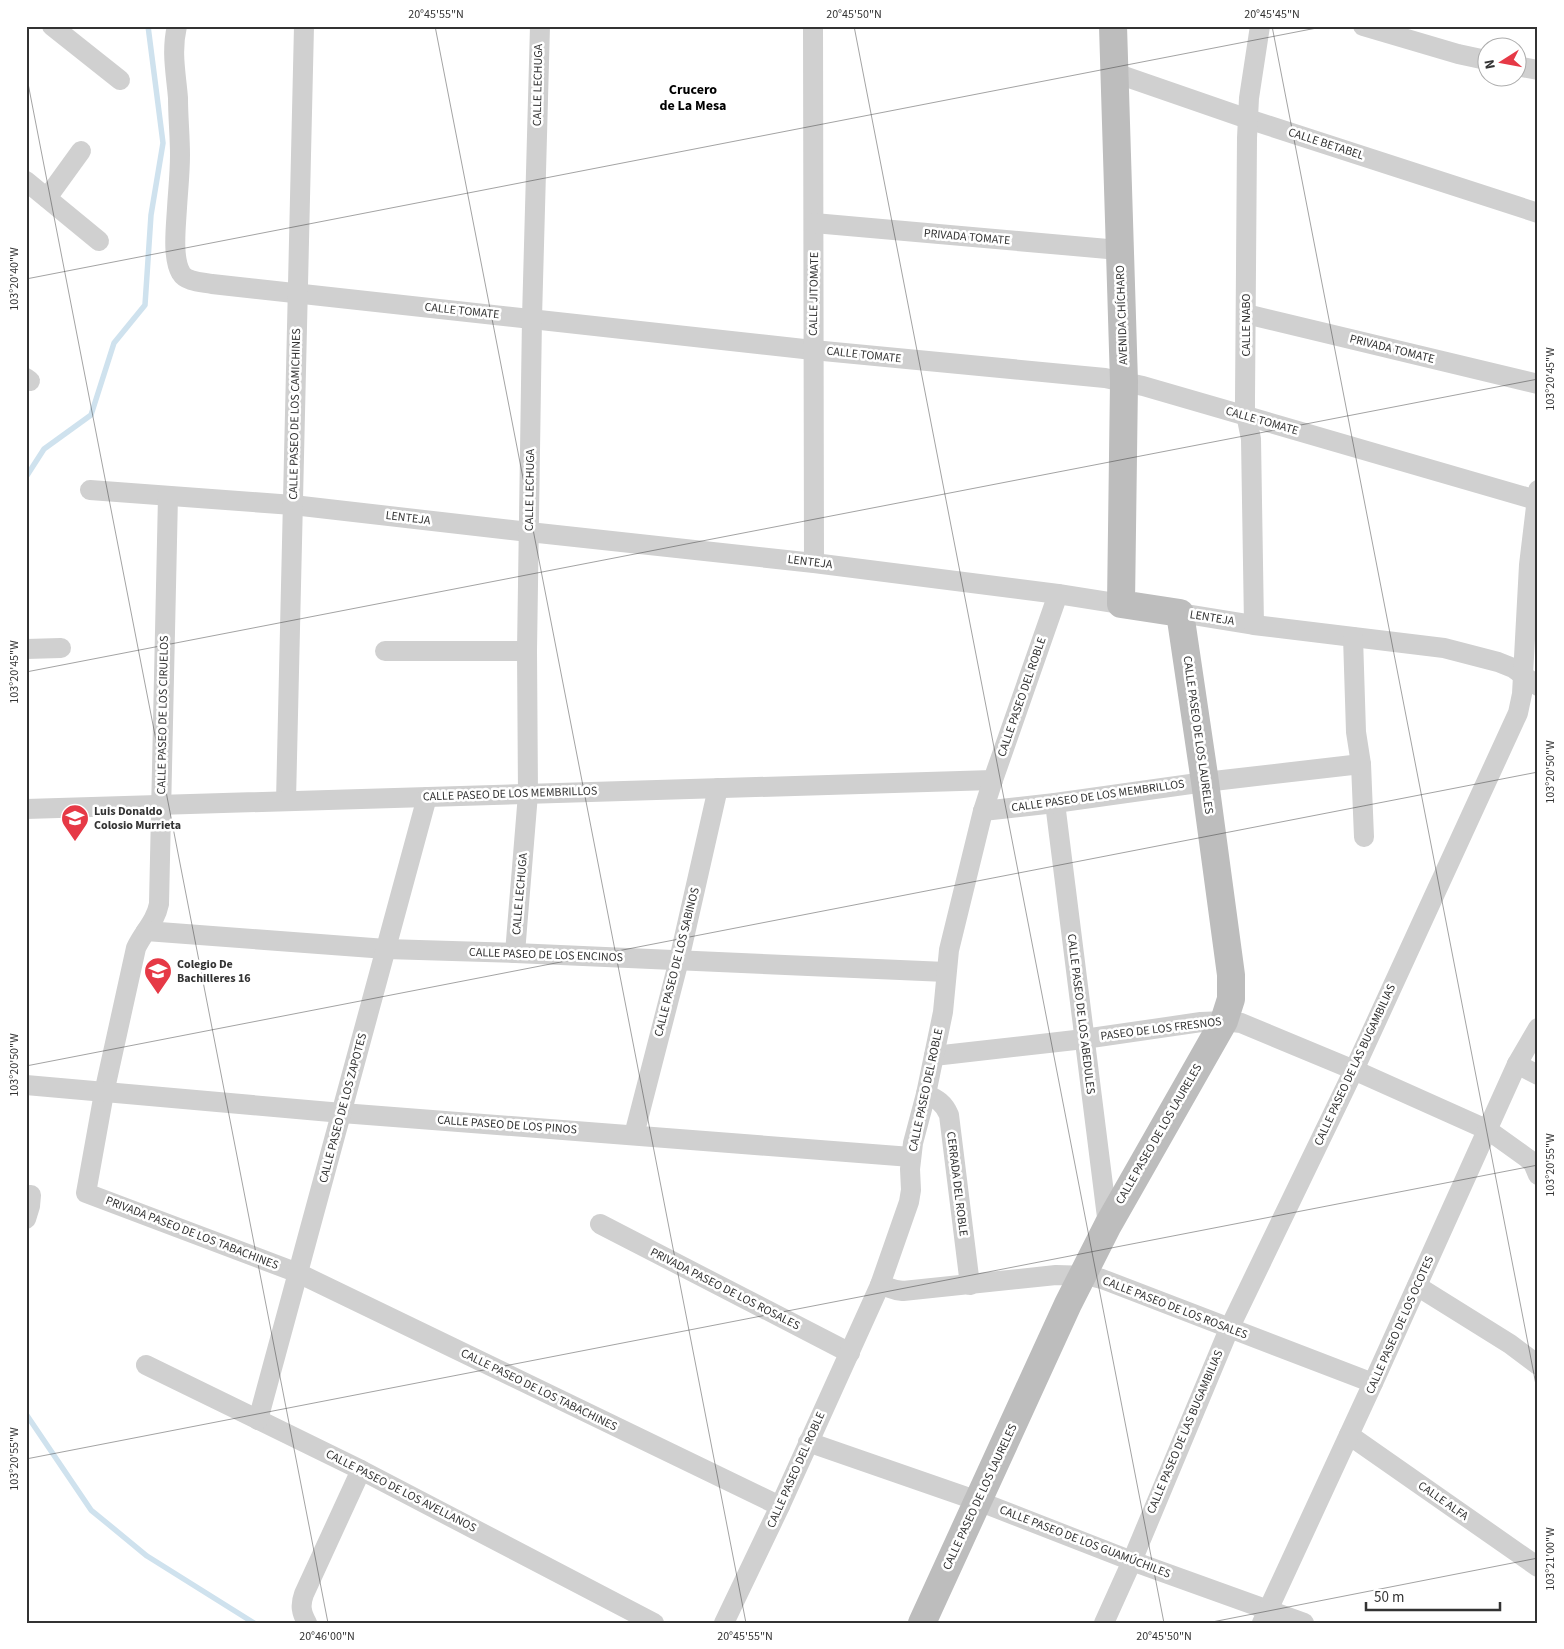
<svg xmlns="http://www.w3.org/2000/svg" width="1564" height="1649" viewBox="0 0 1564 1649" font-family="'Source Sans 3',sans-serif">
<style>
.lines{fill:none;stroke-linecap:round;stroke-linejoin:round}
.stream{stroke:#cfe2ee;stroke-width:5.5}
.street{stroke:#d0d0d0;stroke-width:20}
.secondary{stroke:#bdbdbd;stroke-width:28}
.ticks{fill:none;stroke:#333;stroke-width:1;stroke-opacity:0.45}
.labels{text-anchor:middle;dominant-baseline:central;stroke-width:5;stroke-linejoin:round;paint-order:stroke}
.street-label{font-size:12px;fill:#333;stroke:#fff}
.poi-label{font-size:12px;font-weight:bold;fill:#333;stroke:#fff;text-anchor:start}
.neighbourhood-label{font-size:14px;font-weight:bold;fill:#000;stroke:#fff}
.neatline{fill:none;stroke:#333;stroke-width:2}
.ticks-label{font-size:12px;text-anchor:middle;fill:#333}
</style>
<rect width="100%" height="100%" fill="#fff"/>
<g class="lines">
<g class="stream">
<path d="M26,477l18,-28 47,-34 23,-72 31,-38 6,-90 12,-72 -15,-117"/>
<path d="M26,1414l65,96 56,46 107,67"/>
</g>
<g class="street">
<path d="M52,26l68,54"/>
<path d="M177,26c-6,26 -1,47 1,72 0,19 2,38 2,57 0,18 -2,36 -3,53 -1,18 -5,50 4,65 5,9 21,9 31,11l601,66 292,28 38,8 393,114"/>
<path d="M813,26l1,537"/>
<path d="M1363,26l95,28 28,6"/>
<path d="M1516,66l22,4"/>
<path d="M1115,73l133,46 290,94"/>
<path d="M26,181l73,60"/>
<path d="M47,198l34,-47"/>
<path d="M814,223l305,27"/>
<path d="M1246,314l292,70"/>
<path d="M26,378l4,3"/>
<path d="M90,490l203,15 236,27 285,31 244,31 63,10"/>
<path d="M168,496l-9,408c-4,19 -15,27 -23,44l-32,145 -18,100 212,80 482,233"/>
<path d="M1180,613l74,12 190,23 54,14 15,6 25,18"/>
<path d="M1254,625l-3,-186 -6,-30v-11l2,-260 2,-40 11,-72"/>
<path d="M1353,637l3,95 5,32 3,73"/>
<path d="M26,649l35,-1"/>
<path d="M385,651h142"/>
<path d="M286,801l18,-775"/>
<path d="M1055,803l53,422"/>
<path d="M26,809l967,-29"/>
<path d="M983,811l72,-8 150,-21 156,-18"/>
<path d="M146,931l240,18 129,4 431,19"/>
<path d="M515,953l13,-159 -1,-143 5,-333 8,-292"/>
<path d="M934,1056l150,-17 117,-17 23,-1 17,2 113,47 134,60 39,28 6,5 5,12"/>
<path d="M1517,1064l21,11"/>
<path d="M26,1085l316,28 569,44"/>
<path d="M926,1094c11,5 18,9 23,21l21,170"/>
<path d="M634,1135l45,-175 39,-172"/>
<path d="M26,1195h5l-1,11 -4,13"/>
<path d="M600,1224l250,129"/>
<path d="M880,1285l16,5 7,1 153,-16 34,1 12,3 271,104"/>
<path d="M1417,1286l93,58 28,21"/>
<path d="M146,1365l215,105 293,153"/>
<path d="M258,1420l169,-623"/>
<path d="M1349,1435l189,132"/>
<path d="M808,1442l170,59 154,60 172,62"/>
<path d="M307,1623c-6,-11 -7,-18 -3,-29l57,-124"/>
<path d="M724,1623l56,-117 100,-221 29,-83 2,-12 -1,-21 3,-26 13,-49 17,-82 6,-62 34,-139 10,-31 65,-186"/>
<path d="M1104,1623l28,-62 97,-232 125,-259 164,-357 4,-19 7,-129 9,-75"/>
<path d="M1262,1623l111,-240 144,-319 21,-36"/>
</g>
<path class="secondary" d="M922,1623l146,-319 40,-79 116,-204 7,-22v-24l-26,-193 -25,-169 -59,-9 3,-222 -11,-356"/>
</g>
<path class="ticks" d="M435,26l311,1597M854,26l310,1597M1272,26l266,1369M26,73l302,1550M26,279l1301,-253M26,672l1512,-293M26,1066l1512,-294M26,1459l1512,-294M1207,1623l331,-65"/>
<defs>
<g id="school-pin" transform="scale(1.4375)"><path d="M0 17L-7.5 6A9.5 9.5 0 1 1 7.5 6Z" fill="#e63946" stroke="#fff"/><path d="M0-5L7-2L0 1L-7-2ZM-4 1L0 2.5L4 1V4Q0 6-4 4Z" fill="#fff"/></g>
<g id="university-pin" transform="scale(1.4375)"><path d="M0 17L-7.5 6A9.5 9.5 0 1 1 7.5 6Z" fill="#e63946" stroke="#fff"/><path d="M0-5L7-2L0 1L-7-2ZM-4 1L0 2.5L4 1V4Q0 6-4 4Z" fill="#fff"/></g>
</defs>
<g fill-rule="evenodd">
<use href="#school-pin" x="75" y="818"/>
<use href="#university-pin" x="158" y="971"/>
</g>
<g class="labels">
<g class="street-label">
<text transform="translate(538 85) rotate(-89)">CALLE LECHUGA</text>
<text transform="translate(1326 144) rotate(18)">CALLE BETABEL</text>
<text transform="translate(967 237) rotate(5)">PRIVADA TOMATE</text>
<text transform="translate(814 294) rotate(-89)">CALLE JITOMATE</text>
<text transform="translate(462 311) rotate(6)">CALLE TOMATE</text>
<text transform="translate(1122 315) rotate(-92)">AVENIDA CHÍCHARO</text>
<text transform="translate(1246 325) rotate(-90)">CALLE NABO</text>
<text transform="translate(1392 349) rotate(14)">PRIVADA TOMATE</text>
<text transform="translate(864 355) rotate(6)">CALLE TOMATE</text>
<text transform="translate(295 414) rotate(-89)">CALLE PASEO DE LOS CAMICHINES</text>
<text transform="translate(1262 421) rotate(16)">CALLE TOMATE</text>
<text transform="translate(530 490) rotate(-89)">CALLE LECHUGA</text>
<text transform="translate(408 518) rotate(7)">LENTEJA</text>
<text transform="translate(810 562) rotate(7)">LENTEJA</text>
<text transform="translate(1212 618) rotate(9)">LENTEJA</text>
<text transform="translate(1022 697) rotate(-71)">CALLE PASEO DEL ROBLE</text>
<text transform="translate(163 715) rotate(-89)">CALLE PASEO DE LOS CIRUELOS</text>
<text transform="translate(1198 735) rotate(82)">CALLE PASEO DE LOS LAURELES</text>
<text transform="translate(510 794) rotate(-2)">CALLE PASEO DE LOS MEMBRILLOS</text>
<text transform="translate(1098 796) rotate(-8)">CALLE PASEO DE LOS MEMBRILLOS</text>
<text transform="translate(520 894) rotate(-85)">CALLE LECHUGA</text>
<text transform="translate(546 955) rotate(2)">CALLE PASEO DE LOS ENCINOS</text>
<text transform="translate(677 962) rotate(-76)">CALLE PASEO DE LOS SABINOS</text>
<text transform="translate(1081 1014) rotate(83)">CALLE PASEO DE LOS ABEDULES</text>
<text transform="translate(1161 1029) rotate(-7)">PASEO DE LOS FRESNOS</text>
<text transform="translate(1355 1065) rotate(-65)">CALLE PASEO DE LAS BUGAMBILIAS</text>
<text transform="translate(926 1090) rotate(-78)">CALLE PASEO DEL ROBLE</text>
<text transform="translate(343 1108) rotate(-75)">CALLE PASEO DE LOS ZAPOTES</text>
<text transform="translate(507 1125) rotate(4)">CALLE PASEO DE LOS PINOS</text>
<text transform="translate(1159 1134) rotate(-60)">CALLE PASEO DE LOS LAURELES</text>
<text transform="translate(957 1184) rotate(83)">CERRADA DEL ROBLE</text>
<text transform="translate(192 1233) rotate(21)">PRIVADA PASEO DE LOS TABACHINES</text>
<text transform="translate(725 1289) rotate(27)">PRIVADA PASEO DE LOS ROSALES</text>
<text transform="translate(1175 1308) rotate(21)">CALLE PASEO DE LOS ROSALES</text>
<text transform="translate(1400 1325) rotate(-66)">CALLE PASEO DE LOS OCOTES</text>
<text transform="translate(539 1390) rotate(26)">CALLE PASEO DE LOS TABACHINES</text>
<text transform="translate(1185 1432) rotate(-67)">CALLE PASEO DE LAS BUGAMBILIAS</text>
<text transform="translate(796 1470) rotate(-66)">CALLE PASEO DEL ROBLE</text>
<text transform="translate(401 1491) rotate(27)">CALLE PASEO DE LOS AVELLANOS</text>
<text transform="translate(980 1497) rotate(-65)">CALLE PASEO DE LOS LAURELES</text>
<text transform="translate(1443 1501) rotate(35)">CALLE ALFA</text>
<text transform="translate(1085 1542) rotate(21)">CALLE PASEO DE LOS GUAMÚCHILES</text>
</g>
<g class="poi-label">
<text x="94" y="811">Luis Donaldo<tspan x="94" dy="14">Colosio Murrieta</tspan></text>
<text x="177" y="964">Colegio De<tspan x="177" dy="14">Bachilleres 16</tspan></text>
</g>
<g class="neighbourhood-label">
<text x="693" y="90">Crucero<tspan x="693" dy="16">de La Mesa</tspan></text>
</g>
</g>
<rect width="1564" height="1649" fill="none" stroke="#ffffff" stroke-width="55"/>
<g transform="translate(1502 62) rotate(259)"><circle r="24" fill="#ffffff" stroke="#adadad"/>
<path d="M0-4L9 19L0 12L-9 19Z" fill="#e63946"/>
<text y="-8" font-size="14" font-weight="bold" text-anchor="middle" fill="#333333">N</text>
</g>
<path d="M1366 1602v8h134v-8" fill="none" stroke="#333333" stroke-width="2.5"/>
<text x="1374" y="1602" font-size="15" fill="#333333" stroke="#ffffff" stroke-width="4" paint-order="stroke">50 m</text>
<rect x="28" y="28" width="1508" height="1594" class="neatline"/>
<g class="ticks-label">
<text x="436" y="18">20°45'55"N</text>
<text x="854" y="18">20°45'50"N</text>
<text x="1272" y="18">20°45'45"N</text>
<text transform="translate(14 279) rotate(-90)" y="4">103°20'40"W</text>
<text transform="translate(1550 379) rotate(-90)" y="4">103°20'45"W</text>
<text transform="translate(14 672) rotate(-90)" y="4">103°20'45"W</text>
<text transform="translate(1550 772) rotate(-90)" y="4">103°20'50"W</text>
<text transform="translate(14 1065) rotate(-90)" y="4">103°20'50"W</text>
<text transform="translate(1550 1165) rotate(-90)" y="4">103°20'55"W</text>
<text transform="translate(14 1459) rotate(-90)" y="4">103°20'55"W</text>
<text transform="translate(1550 1559) rotate(-90)" y="4">103°21'00"W</text>
<text x="327" y="1640">20°46'00"N</text>
<text x="745" y="1640">20°45'55"N</text>
<text x="1164" y="1640">20°45'50"N</text>
</g>
</svg>
